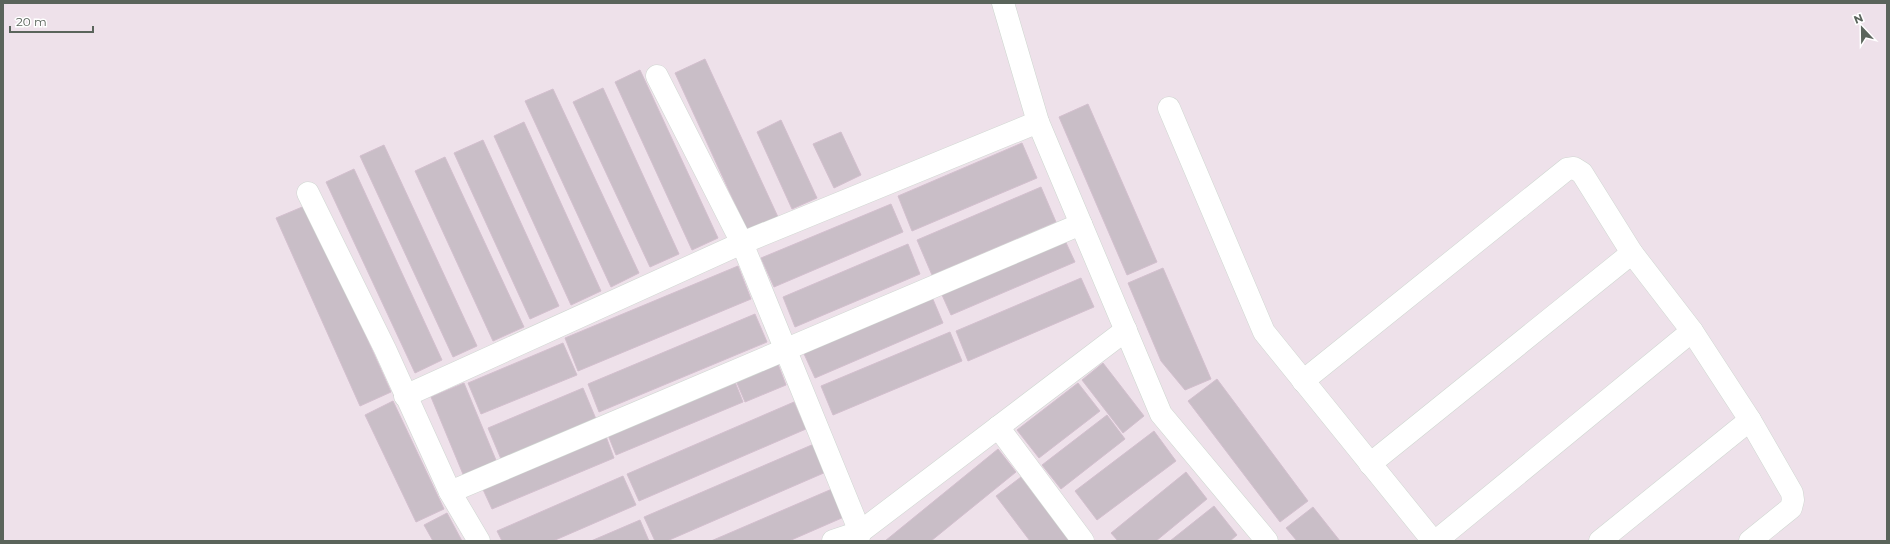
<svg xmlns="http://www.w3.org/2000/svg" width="1890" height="544" viewBox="0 0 1890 544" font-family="Montserrat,sans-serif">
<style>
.building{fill:#c9bec7;stroke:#d3bfce}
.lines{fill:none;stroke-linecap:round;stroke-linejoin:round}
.street-casing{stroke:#cfd7d1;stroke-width:23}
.secondary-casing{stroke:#ccd6ce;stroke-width:23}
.street{stroke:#fff;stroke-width:22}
.secondary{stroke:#fff;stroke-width:22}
</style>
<rect width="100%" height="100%" fill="#eee1ea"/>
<g class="building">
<path d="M705,59l73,158 -31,13 -72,-157z"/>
<path d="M640,70l78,168 -26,12 -77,-168z"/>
<path d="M603,88l76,166 -29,13 -77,-165z"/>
<path d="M553,89l86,184 -28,14 -86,-186z"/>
<path d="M1088,104l69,158 -30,13 -68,-158z"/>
<path d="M781,120l36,78 -25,11 -35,-77z"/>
<path d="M524,122l77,169 -30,14 -77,-169z"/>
<path d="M841,132l20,43 -27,13 -21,-44z"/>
<path d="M483,140l76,166 -29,13 -76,-166z"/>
<path d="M1022,143l15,35 -125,53 -14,-35z"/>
<path d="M384,145l93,201 -24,11 -93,-201z"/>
<path d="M445,157l79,170 -31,14 -78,-170z"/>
<path d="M354,169l88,191 -27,13 -89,-191z"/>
<path d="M1041,187l15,35 -124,53 -15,-35z"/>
<path d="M891,204l12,28 -129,55 -13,-29z"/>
<path d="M307,205l84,187 -31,14 -84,-188z"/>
<path d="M1062,234l13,28 -124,53 -13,-29z"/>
<path d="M908,244l12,30 -125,53 -12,-30z"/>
<path d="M738,266l13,33 -173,72 -13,-33z"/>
<path d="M1163,268l48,111 -26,11 -24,-29 -33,-78z"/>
<path d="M1081,278l13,29 -126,54 -12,-30z"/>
<path d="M929,290l14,33 -128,55 -15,-33z"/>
<path d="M755,314l12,28 -168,70 -11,-28z"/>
<path d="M950,332l12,29 -129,54 -12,-29z"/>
<path d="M563,343l14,32 -96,39 -13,-31z"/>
<path d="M776,359l10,26 -41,17 -11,-26z"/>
<path d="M1103,363l41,53 -21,17 -41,-53z"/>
<path d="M733,377l10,25 -127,53 -10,-25z"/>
<path d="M1217,379l91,122 -28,21 -92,-121z"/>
<path d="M464,383l34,82 -33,14 -34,-82z"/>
<path d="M1078,383l22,28 -61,47 -22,-28z"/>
<path d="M583,388l13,31 -95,40 -13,-31z"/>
<path d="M393,401l51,108 -28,13 -51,-107z"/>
<path d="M794,402l12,27 -167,72 -12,-27z"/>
<path d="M1107,415l18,24 -64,50 -19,-24z"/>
<path d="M604,431l10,27 -122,51 -12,-26z"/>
<path d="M1154,431l22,30 -79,59 -22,-29z"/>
<path d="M814,444l12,28 -159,69h-12l-11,-24z"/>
<path d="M998,449l18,23 -85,69h-46z"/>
<path d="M1186,472l21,27 -51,42h-38l-7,-8z"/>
<path d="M623,476l13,29 -83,36h-51l-5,-10z"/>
<path d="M1021,477l49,64h-40l-34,-45z"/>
<path d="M832,489l12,28 -55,24h-78z"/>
<path d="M1214,506l23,29 -7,6h-60z"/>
<path d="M1313,507l27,34h-43l-11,-13z"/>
<path d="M447,513l15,28h-29l-9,-16z"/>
<path d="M640,520l9,21h-58z"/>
</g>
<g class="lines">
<g class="street-casing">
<g id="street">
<path d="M657,76l85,167 118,289 -2,9"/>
<path d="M1169,108l95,224 169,209"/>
<path d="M308,193l77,156 65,143 29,49"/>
<path d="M1303,381l264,-212 7,-1 8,5 50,80 60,78 58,89 42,73 1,7 -2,8 -41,33"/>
<path d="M405,396l337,-153 296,-121"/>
<path d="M998,427l85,114"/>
<path d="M1370,464l262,-211"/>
<path d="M450,492l631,-268"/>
<path d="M833,541l27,-9 266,-202"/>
<path d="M1436,541l256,-210"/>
<path d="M1600,541l150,-121"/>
</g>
</g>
<g class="secondary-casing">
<path id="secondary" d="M1003,3l35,119 123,292 106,127"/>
</g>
<use href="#street" class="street"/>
<use href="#secondary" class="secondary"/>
</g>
<rect width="1890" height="544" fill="none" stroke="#5a645b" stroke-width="8"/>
<g transform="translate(1862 28) rotate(338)" stroke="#ffffff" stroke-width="3" paint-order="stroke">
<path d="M0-3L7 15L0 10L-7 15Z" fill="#5a645b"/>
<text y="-6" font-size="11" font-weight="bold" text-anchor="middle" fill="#5a645b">N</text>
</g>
<path d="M10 26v6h83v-6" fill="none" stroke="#5a645b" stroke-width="2"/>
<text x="16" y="26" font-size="12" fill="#5a645b" stroke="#ffffff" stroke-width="3" paint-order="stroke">20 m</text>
</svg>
